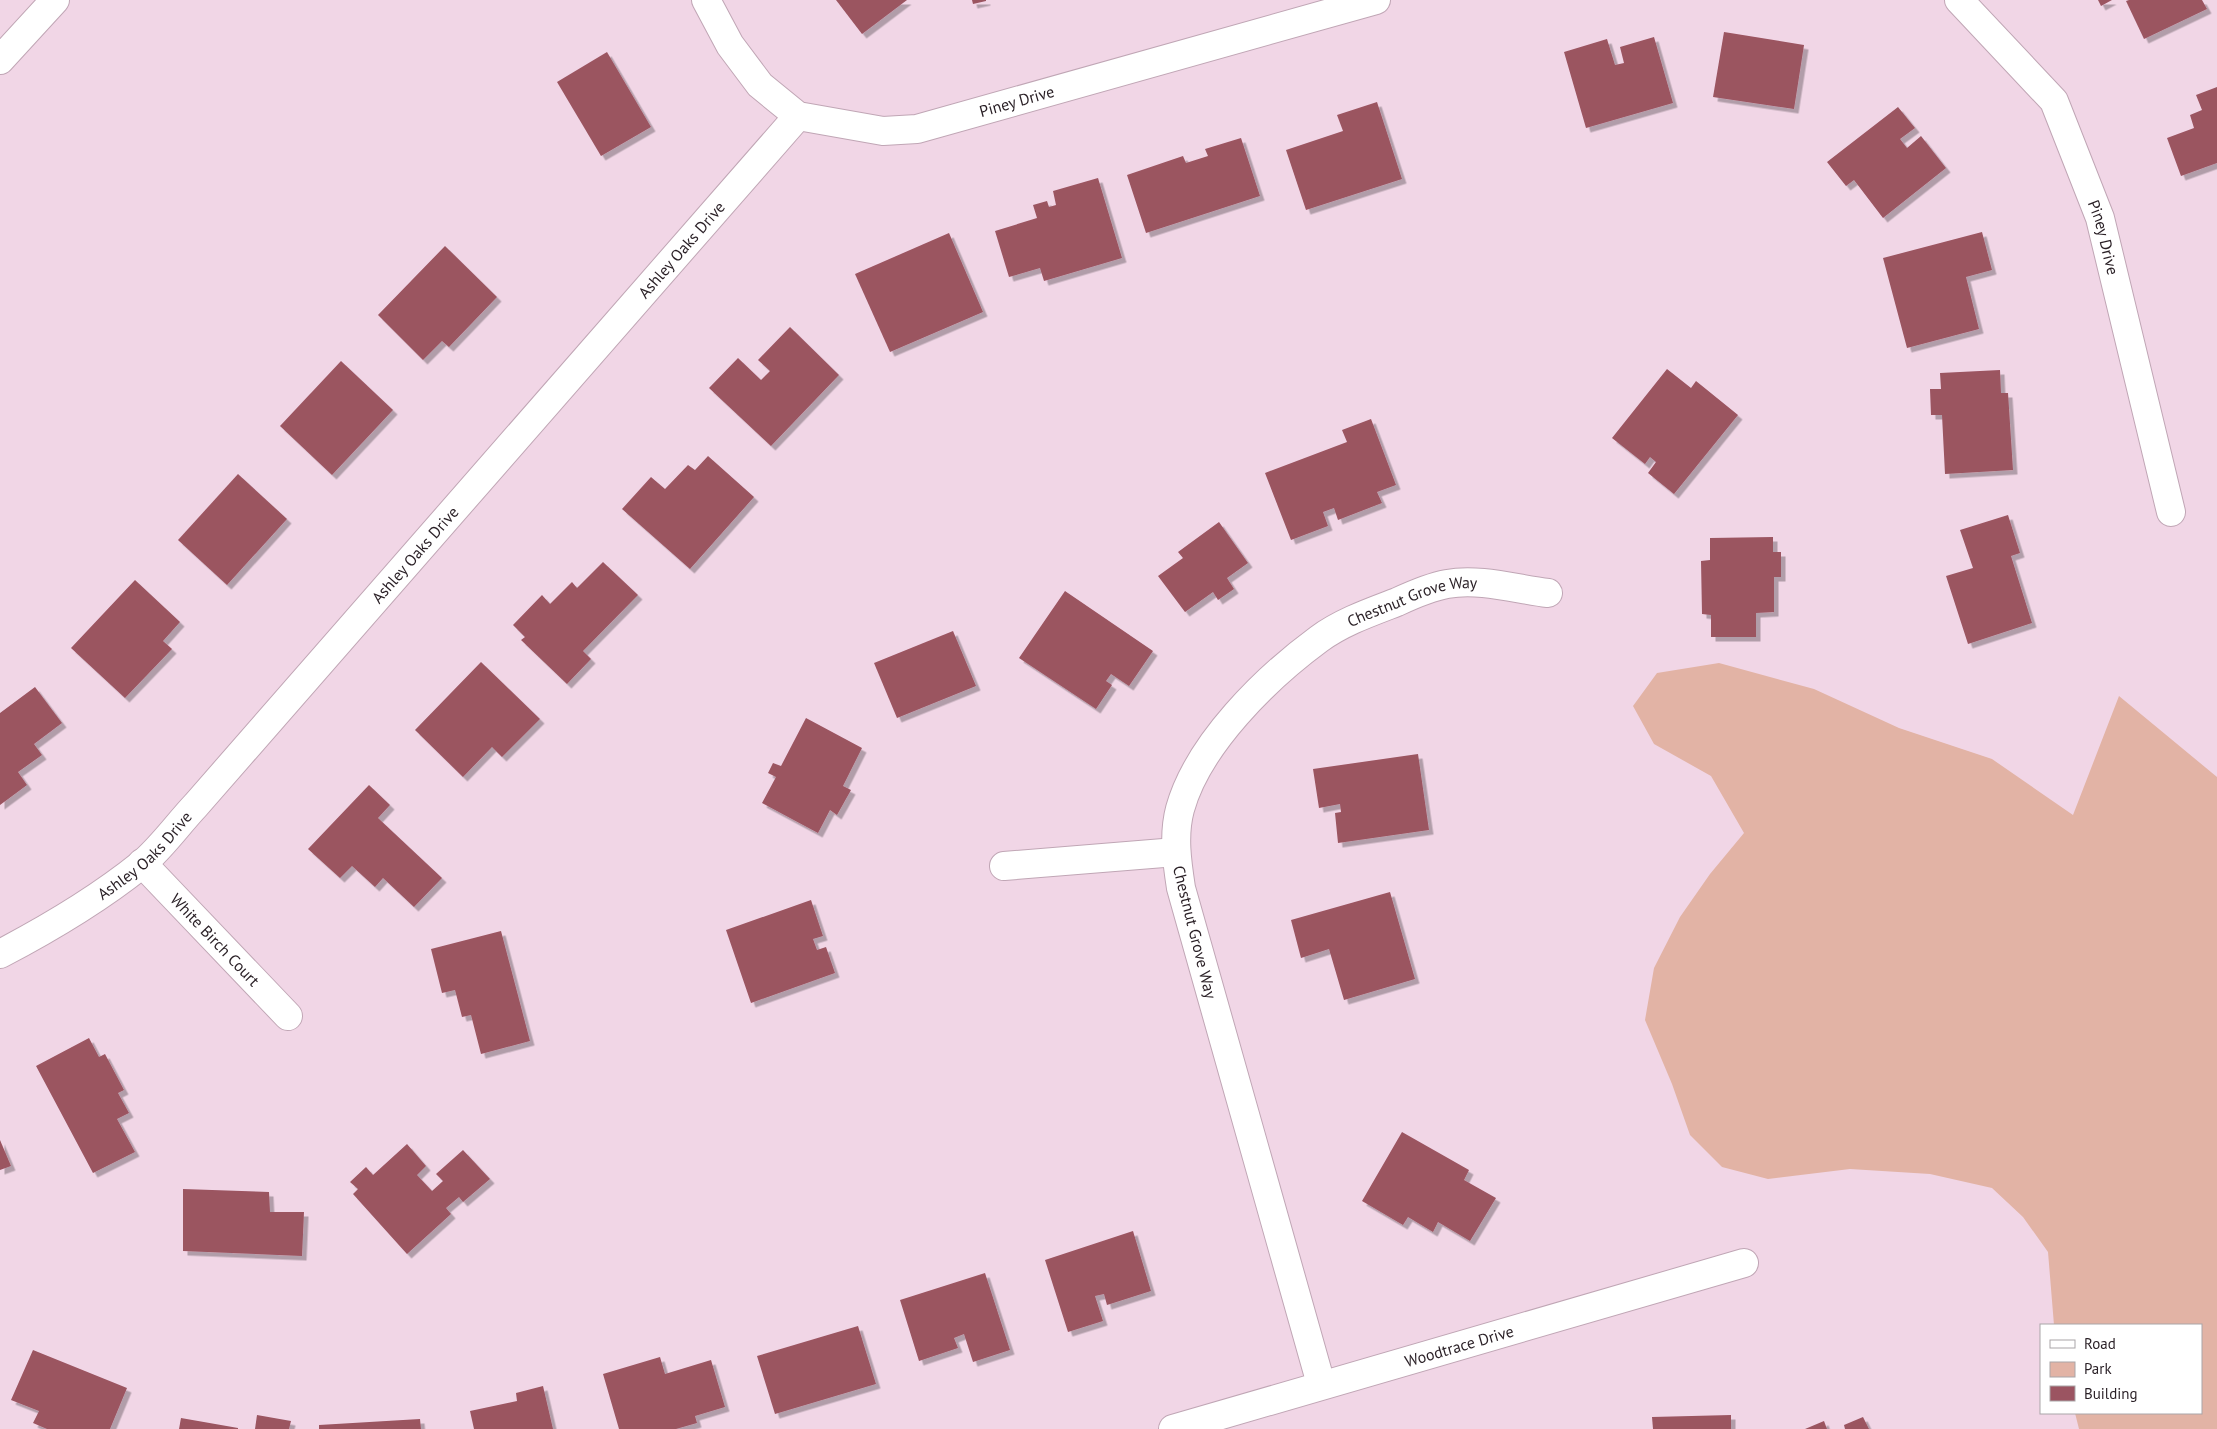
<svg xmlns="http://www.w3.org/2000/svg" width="2217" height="1429" viewBox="0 0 2217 1429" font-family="'PT Sans',sans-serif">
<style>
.green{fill:#e2b3a5}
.building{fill:#9b5461;filter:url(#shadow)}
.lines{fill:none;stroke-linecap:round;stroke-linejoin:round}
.street-casing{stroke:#c0a6b5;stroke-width:30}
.street{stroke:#fff;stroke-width:28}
.labels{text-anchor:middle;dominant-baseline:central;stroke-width:5;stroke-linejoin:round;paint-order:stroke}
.street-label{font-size:16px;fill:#291f25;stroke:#fff}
</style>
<defs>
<filter id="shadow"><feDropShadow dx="4.5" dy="4.5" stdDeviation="0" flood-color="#0004"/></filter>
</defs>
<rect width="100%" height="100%" fill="#f1d6e6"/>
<path class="green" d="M1719,663l95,26 85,39 93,31 81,56 46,-119 98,81v652h-138l-4,-16h126v-88h-147l-6,-73 -25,-35 -31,-29 -62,-14 -80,-5 -82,10 -46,-12 -32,-32 -18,-51 -27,-64 9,-52 26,-51 30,-43 34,-41 -33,-57 -57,-32 -21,-38 24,-33z"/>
<g class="building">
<path d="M836,0h71l-45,34z"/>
<path d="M972,0h14v1l-13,3z"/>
<path d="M2098,0h14l-11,6z"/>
<path d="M2129,0h73l5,9 -63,30 -18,-38z"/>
<path d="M1724,32l80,13 -10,64 -81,-12z"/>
<path d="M1654,37l19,66 -87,25 -22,-76 43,-13 8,26 9,-2 -4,-16z"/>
<path d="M607,52l44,75 -50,29 -44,-74z"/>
<path d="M2217,87v76l-36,13 -14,-38 27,-10 -4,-13 12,-5 -6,-15z"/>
<path d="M1377,102l25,77 -96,31 -20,-60 57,-19 -6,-16z"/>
<path d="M1898,107l17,21 -15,11 7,9 14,-12 25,32 -63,50 -29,-38 -8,6 -19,-24z"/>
<path d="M1241,138l19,58 -114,37 -19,-58 56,-19 3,7 22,-7 -3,-7z"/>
<path d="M1098,178l24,80 -78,23 -4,-13 -31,9 -14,-46 42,-13 -4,-13 14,-4 2,6 7,-2 -3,-14z"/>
<path d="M1982,232l10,38 -26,7 13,52 -72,19 -24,-90z"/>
<path d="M949,233l34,79 -93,40 -35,-78z"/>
<path d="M445,246l52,51 -48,50 -7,-6 -19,19 -45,-45z"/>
<path d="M790,327l49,48 -68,71 -62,-58 29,-30 23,22 9,-9 -12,-11z"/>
<path d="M341,361l52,49 -61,65 -52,-49z"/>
<path d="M1667,369l24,19 5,-7 42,34 -64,79 -26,-21 8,-11 -6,-5 -5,7 -33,-26z"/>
<path d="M2000,370l1,23h7l5,77 -68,4 -3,-59h-11l-1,-26h11l-1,-16z"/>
<path d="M1371,419l25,66 -19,7 5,11 -44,17 -4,-12 -11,4 5,14 -37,14 -26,-67 82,-31 -5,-12z"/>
<path d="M708,456l46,41 -64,72 -68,-60 29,-32 14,12 23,-24 7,5z"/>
<path d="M238,474l49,45 -60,66 -49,-45z"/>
<path d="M2008,515l12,38 -9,3 21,67 -64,21 -22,-68 27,-8 -13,-38z"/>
<path d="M1219,522l29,41 -21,15 7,11 -16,11 -5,-8 -28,20 -27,-36 25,-18 -5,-6z"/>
<path d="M1773,537v15h8v25h-7v35l-18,1v24h-45v-22l-9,-1 -1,-53 9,-1v-22z"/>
<path d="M603,562l35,33 -55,56 8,8 -24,25 -46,-44 4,-3 -12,-12 29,-30 8,9 22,-22 5,6z"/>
<path d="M135,580l45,42 -17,19 9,8 -47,49 -54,-50z"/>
<path d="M1065,591l88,60 -24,35 -18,-12 -5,7 6,4 -16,24 -77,-51z"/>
<path d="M953,631l23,55 -79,32 -23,-55z"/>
<path d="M481,662l59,57 -38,38 -10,-10 -29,30 -48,-47z"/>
<path d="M35,687l27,36 -28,21 8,11 -24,17 9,13 -27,20v-92z"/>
<path d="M806,718l56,30 -19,38 8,4 -14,25 -7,-5 -12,23 -56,-30 14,-26 -8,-4 5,-10 8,3z"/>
<path d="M1418,754l11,76 -91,13 -3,-30 6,-1 -1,-8 -21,4 -6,-39z"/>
<path d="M369,785l21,20 -12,13 64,60 -28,29 -31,-29 -8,9 -23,-21 -12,12 -32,-29z"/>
<path d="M1390,892l25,87 -71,21 -15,-51 -28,9 -10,-38z"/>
<path d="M811,900l12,36 -10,3 4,11 9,-3 9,26 -84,30 -25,-73z"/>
<path d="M501,931l29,110 -49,13 -10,-39 -9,2 -7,-27 -13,3 -11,-44z"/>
<path d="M89,1038l10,19 6,-3 19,36 -6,3 11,20 -12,6 18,33 -42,21 -57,-107z"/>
<path d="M1402,1132l67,38 -5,10 32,18 -26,43 -32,-19 -5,10 -25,-15 -5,8 -41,-24z"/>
<path d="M0,1140l11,26 -11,4z"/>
<path d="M407,1144l19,22 -9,9 15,16 11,-10 -7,-7 27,-24 27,29 -27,23 -4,-5 -13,11 5,6 -44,40 -54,-60 5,-5 -8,-7 16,-15 7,8z"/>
<path d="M183,1189l86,3 1,20h34l-2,44 -119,-5z"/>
<path d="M1133,1231l18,60 -44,14 -3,-11 -9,2 8,25 -35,11 -23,-72z"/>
<path d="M985,1273l25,77 -37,12 -9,-28 -10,4 4,10 -39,13 -19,-61z"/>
<path d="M858,1326l18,58 -101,30 -18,-58z"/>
<path d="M33,1350l94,38 -17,41h-63l-14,-6 6,-12 -28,-11z"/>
<path d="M660,1357l5,17 46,-14 14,47 -30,9 2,7 -21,6h-57l-16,-55z"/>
<path d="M543,1386l10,43h-79l-4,-18 47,-10 -1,-8z"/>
<path d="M257,1415l34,6 -2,8h-34z"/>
<path d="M1731,1415v14h-78l-1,-12z"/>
<path d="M1863,1417l6,12h-24l-1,-4z"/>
<path d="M181,1418l57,10v1h-59z"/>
<path d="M420,1419l1,10h-102v-4z"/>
<path d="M1824,1421l3,8h-22z"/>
</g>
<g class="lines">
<g class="street-casing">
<g id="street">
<path id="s1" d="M706,0l24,45 30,40 38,31 85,15 34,-2 459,-129"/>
<path id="s2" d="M1959,0l95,101 46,117 71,294"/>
<path d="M0,60l55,-60"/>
<path id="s3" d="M142,863l146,153"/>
<path d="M1004,866l172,-14"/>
<path id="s4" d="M0,954c46,-24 101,-57 142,-90 20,-17 36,-40 54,-59l602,-689"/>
<path id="s5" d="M1321,1384l-140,-496c-4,-26 -8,-53 -1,-79 18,-65 86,-131 139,-170 23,-17 52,-27 78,-37 15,-7 33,-15 50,-18 32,-6 69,5 101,9"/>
<path id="s6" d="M1173,1429l571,-166"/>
</g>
</g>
<use href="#street" class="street"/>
</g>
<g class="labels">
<g class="street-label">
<text stroke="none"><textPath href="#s1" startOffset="374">Piney Drive</textPath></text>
<text stroke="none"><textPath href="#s2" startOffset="284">Piney Drive</textPath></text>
<text stroke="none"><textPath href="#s4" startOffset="986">Ashley Oaks Drive</textPath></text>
<text stroke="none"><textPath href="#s4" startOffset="581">Ashley Oaks Drive</textPath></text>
<text stroke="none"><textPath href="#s5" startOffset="920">Chestnut Grove Way</textPath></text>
<text stroke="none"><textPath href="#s4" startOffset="176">Ashley Oaks Drive</textPath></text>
<text transform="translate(1195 932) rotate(76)">Chestnut Grove Way</text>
<text stroke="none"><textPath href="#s3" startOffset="106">White Birch Court</textPath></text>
<text stroke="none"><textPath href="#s6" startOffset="298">Woodtrace Drive</textPath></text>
</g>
</g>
<rect x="2040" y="1324" width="162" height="90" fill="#ffffff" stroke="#a9a5a8"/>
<rect x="2050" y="1340" width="25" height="8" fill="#ffffff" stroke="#a9a5a8"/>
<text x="2084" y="1349" font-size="15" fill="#291f25">Road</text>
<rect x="2050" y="1362" width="25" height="15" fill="#e2b3a5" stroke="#a9a5a8"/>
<text x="2084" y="1374" font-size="15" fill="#291f25">Park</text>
<rect x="2050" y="1386" width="25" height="15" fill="#9b5461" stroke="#a9a5a8"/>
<text x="2084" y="1399" font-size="15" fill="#291f25">Building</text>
</svg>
